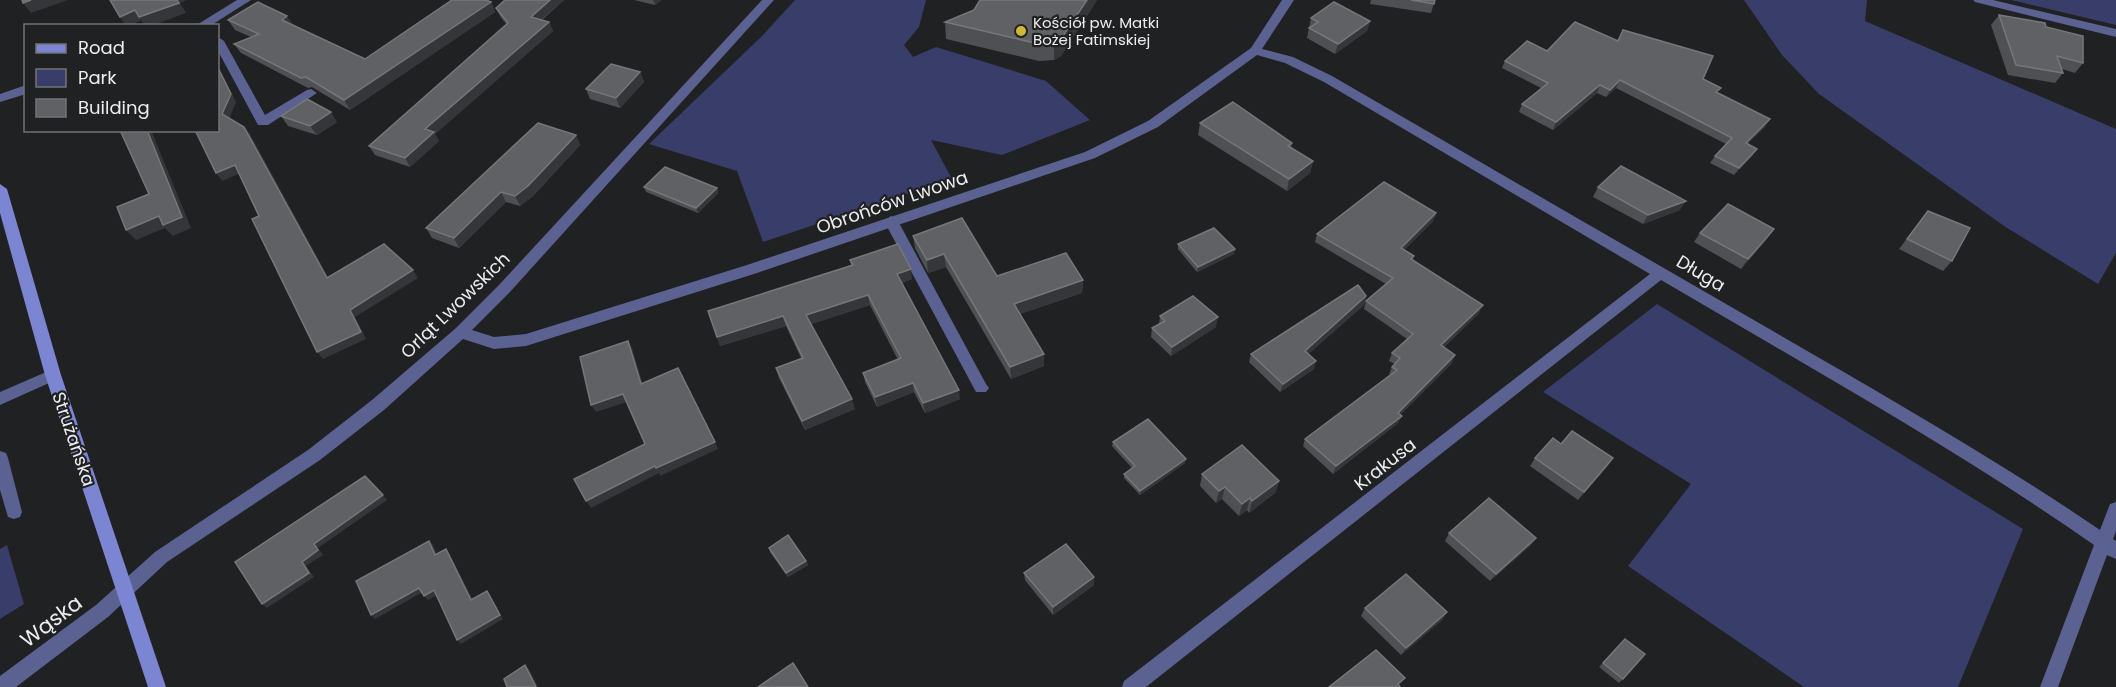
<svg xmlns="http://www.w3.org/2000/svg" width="2116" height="687" viewBox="0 0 2116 687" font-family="Poppins,sans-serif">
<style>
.green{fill:#393d69}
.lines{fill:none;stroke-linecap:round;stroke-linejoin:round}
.service{fill:#5b6191;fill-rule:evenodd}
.minor{fill:#5b6191;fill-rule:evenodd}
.secondary{fill:#7c85d1;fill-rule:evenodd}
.wall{fill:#4f5053}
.shaded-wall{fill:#353639}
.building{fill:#606164;stroke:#767779;stroke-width:1.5}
.poi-dot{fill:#d0b736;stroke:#202123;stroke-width:2}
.labels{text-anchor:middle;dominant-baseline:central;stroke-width:4.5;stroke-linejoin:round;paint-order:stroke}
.far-poi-label{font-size:15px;fill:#ededef;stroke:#202123;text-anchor:start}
.street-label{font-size:18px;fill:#ededef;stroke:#202123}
.near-street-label{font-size:21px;fill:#ededef;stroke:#202123}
</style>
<rect width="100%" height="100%" fill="#202123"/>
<g class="green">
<path d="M795,0h131l-7,27 -15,18 9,12 23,-10 110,34 44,39 -88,35 -71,-15 21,39 -189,63 -26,-71 -88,-27 112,-107z"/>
<path d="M1744,0h123l-2,21 251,108v124l-18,31 -94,-58 -185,-132 -37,-39z"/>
<path d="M2011,0h105v25z"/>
<path d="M1657,304l366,225 -65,158h-154l-176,-121 63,-82 -148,-92z"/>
<path d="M7,545l17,59 -24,15v-70z"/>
</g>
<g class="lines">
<g class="service">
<path d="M218,37l6,4 41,74 42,-25 4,-1 6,4 -49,32h-10l-40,-74z"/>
<path d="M891,216l7,5 88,163 3,4 -3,4h-10l-92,-171z"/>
<path d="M53,369l5,2 3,4 -3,4 -58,26v-13z"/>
<path d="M0,451l6,2 2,5 14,54 -2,5 -6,2 -6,-2 -8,-27z"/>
</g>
<g class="minor">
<path d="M237,0h14l-41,26h-15z"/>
<path d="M762,0h12l-265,293 -37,37 22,7 32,-3 221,-69 338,-113 63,-31 103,-73 31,-48h12l-32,49 31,8 39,19c143,83 285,165 427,247 115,67 231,132 341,207l10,-26 6,-2v29l-3,8 3,2v18l-9,-4 -49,132h-18l54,-142c-139,-97 -287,-179 -433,-265l-515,407h-24l2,-6 526,-407 -326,-192 -39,-19 -28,-8 -99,72 -63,31 -338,115 -231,73 -32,3 -31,-10 -79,71 -64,50 -153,102 -59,55 -92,70h-16v-11l96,-71 59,-53 153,-102 64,-50 84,-72 43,-43z"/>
<path d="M1973,0h20l123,29v8l-141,-35z"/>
<path d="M26,85v9l-26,8v-8z"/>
</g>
<path class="secondary" d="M0,184l7,5 54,186 105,312h-18l-103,-312 -45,-162z"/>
</g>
<g class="wall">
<path d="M505,0h59l-22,20 7,2 4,9 -118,103 4,7 -29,26 -35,-12 -6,-9 137,-122 -6,-8 -4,-8z"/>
<path d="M634,0h27l-6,5z"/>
<path d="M1097,0l-36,56 -7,4 -15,1 -93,-22 -1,-17z"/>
<path d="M1371,0h64l-4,13 -61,-9z"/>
<path d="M491,2l4,10 -145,98 -38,-23 -4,1 -67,-35 -7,-9 17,-7 -16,-7 -7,-10 65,5 72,34z"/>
<path d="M1999,15l47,12 37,36 -8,10 -13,-4 1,4 -8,10 -47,-8 -17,-50z"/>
<path d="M1311,18l59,3 -3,10 -32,23 -28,-16z"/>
<path d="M1547,51l156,28 15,14 47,34 -18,17 10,5 -5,7 -18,19 -24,-12 5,-7 11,-12 -110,-56 -10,9 -9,-4 -44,37 -34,-18 3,-8 19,-16 -39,-20 3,-7z"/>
<path d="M640,72l4,10 -24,26 -30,-9 -4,-10z"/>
<path d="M281,116l56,6 -20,13 -29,-9z"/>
<path d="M1200,123l92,20 -1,5 22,13 -3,12 -23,18 -89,-56z"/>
<path d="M576,135l4,10 -47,51 -13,10 -14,-4 -47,46 -27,-10 -6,-10z"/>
<path d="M644,187l73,1 1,5 -20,20 -52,-21z"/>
<path d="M1598,187l82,23 -37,14 -50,-27z"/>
<path d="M1928,211l24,50 -9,10 -44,-22z"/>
<path d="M1436,213l-3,8 -29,29 10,6 -2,4 67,53 -35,34 8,16 -52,52 -2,8 -65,51 -30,-28 2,-7 86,-64 -2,-1 3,-7 3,-3 -6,-3 3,-8 15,-14 -43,-30 2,-8 20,-17 -71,-42 2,-8z"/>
<path d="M1774,229l-7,10 -26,30 -47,-27 6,-9z"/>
<path d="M913,236l84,40 86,4 -1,13 -62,21 24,52 -33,13 -65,-112 -18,6 -13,-25z"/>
<path d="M1178,244l57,5 -1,5 -37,18 -19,-23z"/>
<path d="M850,260l62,19 -10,4 58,116 -35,14 -11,-21 -37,15 -12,-25 -2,-9 35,-13 -28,-55 -59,19 44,85 -50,21 -26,-52 -3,-10 25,-10 -15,-32 -66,20 -3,-9 134,-72z"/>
<path d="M1366,296l-2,9 -56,49 6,15 -34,23 -31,-30 2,-8z"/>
<path d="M1160,316l56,11 -45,29 -20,-19 1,-9 7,-4z"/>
<path d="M1113,442l72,21 -45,32 -16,-17v-4l8,-6 -20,-22z"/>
<path d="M1535,458h78l-6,9 -29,33 -48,-34z"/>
<path d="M1202,474l77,7 -4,12 -26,20 -2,-3 -8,6 -17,-17 -6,4 -16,-17z"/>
<path d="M1449,533l87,5 -6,8 -40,35 -45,-40z"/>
<path d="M769,548l37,13 2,4 -20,12 -18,-25z"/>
<path d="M1024,573l70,12 -41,30 -28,-35z"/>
<path d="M1365,608l82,4 -5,8 -41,35 -40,-39z"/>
<path d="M1625,639l-2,40 -4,4 -20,-16z"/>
</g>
<g class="shaded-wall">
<path d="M31,0h37l-37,13 -8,-10z"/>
<path d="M177,0h10l-7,3 6,10 -35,13h-6l-4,-6 -11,6h-4l-6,-9 15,-7z"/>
<path d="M550,0h14l-29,25 -4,-8z"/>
<path d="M653,0h8l-6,5z"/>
<path d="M1087,0h10l-36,56 -7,4v-17z"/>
<path d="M491,2l4,10 -145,98 -6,-10z"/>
<path d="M287,16l7,10 -12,-6z"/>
<path d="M1370,21l-3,10 -32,23 3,-10z"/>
<path d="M549,22l4,9 -118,103 4,7 -29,26 -5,-9 20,-29z"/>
<path d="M218,65l18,37 -8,20 -6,-8z"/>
<path d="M640,72l4,10 -24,26 -4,-10z"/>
<path d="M1620,80l-4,8 -10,9 4,-7z"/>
<path d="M1600,85l-3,8 -44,37 3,-8z"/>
<path d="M331,112l6,10 -20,13 -7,-9z"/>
<path d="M1770,119l-5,8 -24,23 5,-7z"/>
<path d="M244,127l6,7 83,152 -6,-8z"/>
<path d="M147,130h4l40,98 -18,8 -8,-8 -29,12 -10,-10 33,-14z"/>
<path d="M576,135l4,10 -47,51 -13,10 -5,-10z"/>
<path d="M1757,149l-5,7 -18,19 5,-7z"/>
<path d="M1313,161l-3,12 -23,18 2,-12z"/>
<path d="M235,165l6,8 -19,8 -6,-8z"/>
<path d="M717,188l1,5 -20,20 -2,-5z"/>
<path d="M501,192l5,10 -47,46 -5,-10z"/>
<path d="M1686,201l-6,9 -37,14 5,-9z"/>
<path d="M1436,213l-3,8 -35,35 3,-8z"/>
<path d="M1774,229l-7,10 -26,30 7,-10z"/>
<path d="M1235,249l-1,5 -37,18 1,-5z"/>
<path d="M944,254l2,13 -18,6 -1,-13z"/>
<path d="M911,269l1,10 -14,5 -1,-10z"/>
<path d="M413,270l5,8 -63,39 11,22 -43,20 -6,-7 33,-42z"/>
<path d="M1083,280l-1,13 -68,23v-12z"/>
<path d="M868,295l2,10 -61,20 -3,-10z"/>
<path d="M1366,296l-2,9 -61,54 2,-8z"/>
<path d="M1483,305l-4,8 -42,40 4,-8z"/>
<path d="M783,316l3,10 -66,20 -3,-9z"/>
<path d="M1218,317l-2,10 -45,29 1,-9z"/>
<path d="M628,341l4,7 13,43 -4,-7z"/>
<path d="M1044,354v12l-33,13 -1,-12z"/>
<path d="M1455,355l-3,8 -57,57 3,-7z"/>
<path d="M1316,361l-2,8 -34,23 3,-8z"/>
<path d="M913,383l1,9 -37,15 -2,-10z"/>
<path d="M959,390l1,9 -35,14 -2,-10z"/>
<path d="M623,394l4,8 -31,10 -5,-7z"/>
<path d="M852,399l3,10 -50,21 -3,-9z"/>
<path d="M1402,416l-4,7 -65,51 3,-8z"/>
<path d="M715,442l3,7 -58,27 -1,-3 -68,35 -5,-7 69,-35z"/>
<path d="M1613,458l-6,9 -29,33 6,-8z"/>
<path d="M1186,459l-1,4 -45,32v-4z"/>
<path d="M1279,481l-4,12 -26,20 3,-12z"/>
<path d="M1225,487l-3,12 -6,4 3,-12z"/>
<path d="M383,495l4,5 -69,48 5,7 -17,11 8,11 -47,31 -5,-4 40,-42 12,-18z"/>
<path d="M1250,498l-3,12 -8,6 3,-12z"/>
<path d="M1536,538l-6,8 -40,35 6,-7z"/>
<path d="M429,541l4,4 6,14 -4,-4z"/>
<path d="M446,549l3,4 26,51 -4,-4z"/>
<path d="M806,561l2,4 -20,12 -2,-4z"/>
<path d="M1094,577v8l-41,30v-8z"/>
<path d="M419,588l4,4 -48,27 -4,-4z"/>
<path d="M434,590l3,5 -9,5 -4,-4z"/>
<path d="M487,591l3,4 13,24 -42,25 -4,-4z"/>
<path d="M1447,612l-5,8 -41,35 5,-7z"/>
<path d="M525,665l4,4 9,18h-2z"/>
</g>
<g class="building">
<path d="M22,0h9l-8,3z"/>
<path d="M110,0h67l2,3 -40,14 -4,-7 -15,7z"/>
<path d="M452,0h34l5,2 -147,98 -38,-23 -5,1 -67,-34 25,-10 -31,-14 30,-18 29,14 -5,4 83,39z"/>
<path d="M505,0h45l-19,17 18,5 -124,107 9,3 -29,26 -36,-12 139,-123 -12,-15z"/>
<path d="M980,0h107l-26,39 -7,4 -15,1 -94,-22 29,-12z"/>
<path d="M1411,0h24l-1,4z"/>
<path d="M1334,2l36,19 -32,23 -29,-16 9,-6 -7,-4z"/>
<path d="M1999,15l46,8 1,4 37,9v27l-26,-7 6,17 -47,-8z"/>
<path d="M1575,22l43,19 5,-11 90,26 -10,23 18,9 -5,4 54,27 -24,24 11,6 -18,19 -24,-12 17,-18 -112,-58 -10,10 -10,-5 -44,37 -34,-18 26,-21 -43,-22 22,-20 20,10z"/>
<path d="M611,64l29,8 -24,26 -30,-9z"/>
<path d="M218,68l13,26 -9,20 22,13 83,151 57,-34 29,26 -63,40 11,22 -44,20 -65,-133 7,-3 -24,-51 -19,8 -21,-43h23z"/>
<path d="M307,99l24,13 -21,14 -29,-10z"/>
<path d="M1233,102l59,41 -4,3 25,15 -24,18 -89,-56z"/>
<path d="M538,123l38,12 -48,51 -13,10 -14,-4 -47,46 -28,-10z"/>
<path d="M120,130h27l35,87 -19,8 -4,-9 -33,14 -9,-23 32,-13z"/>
<path d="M1621,166l65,35 -38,14 -50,-28z"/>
<path d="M665,167l52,21 -21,20 -52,-21z"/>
<path d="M1384,182l52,31 -35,35 13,8 -3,3 72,46 -42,40 14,10 -57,58 4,3 -66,50 -31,-27 92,-69 -5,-3 8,-9 -8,-5 21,-19 -47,-33 27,-23 -76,-44z"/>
<path d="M1728,204l46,25 -26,30 -48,-26z"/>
<path d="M1928,211l42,17 -18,33 -45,-22z"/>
<path d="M962,218l35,58 69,-23 17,27 -69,24 30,50 -34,13 -66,-113 -17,6 -14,-24z"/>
<path d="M1214,228l21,21 -37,18 -20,-23z"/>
<path d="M898,244l13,25 -14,5 62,116 -36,13 -10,-20 -38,14 -12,-24 38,-15 -33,-63 -62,20 46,84 -50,22 -26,-53 27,-10 -20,-42 -66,21 -9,-26 145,-46 -3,-5z"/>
<path d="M1358,285l8,11 -61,55 11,10 -33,23 -32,-30z"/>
<path d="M1193,296l25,21 -46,30 -20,-19 13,-7 -5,-5z"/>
<path d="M628,341l13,43 37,-16 37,74 -59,26 -1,-2 -69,35 -12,-22 71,-35 -22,-50 -32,11 -11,-48z"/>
<path d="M1148,419l38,40 -46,32 -16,-17 11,-8 -22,-24z"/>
<path d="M1572,431l41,27 -29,34 -49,-34 18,-20 8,6z"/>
<path d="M1242,445l37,36 -27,20 -2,-3 -8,6 -17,-17 -6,4 -17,-17z"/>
<path d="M365,476l18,19 -69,49 4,6 -16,12 7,11 -47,31 -27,-42z"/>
<path d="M1489,498l47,40 -40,36 -47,-41z"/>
<path d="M788,535l18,26 -20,12 -17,-25z"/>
<path d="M429,541l6,14 11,-6 25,51 16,-9 13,24 -43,25 -23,-50 -10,6 -5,-8 -48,27 -15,-34z"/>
<path d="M1066,544l28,33 -41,30 -29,-34z"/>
<path d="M1406,574l41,38 -41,36 -41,-40z"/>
<path d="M1625,639l20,15 -22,25 -20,-16z"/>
<path d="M1376,650l29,28 -7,6 2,3h-71z"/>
<path d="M793,663l15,24h-50z"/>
<path d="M525,665l11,22h-29l-3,-8z"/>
</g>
<circle class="poi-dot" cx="1021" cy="31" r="6"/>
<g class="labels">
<g class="far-poi-label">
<text x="1033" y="22">Kościół pw. Matki<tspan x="1033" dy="17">Bożej Fatimskiej</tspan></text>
</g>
<g class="street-label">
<text transform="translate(892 202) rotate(-19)">Obrońców Lwowa</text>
<text transform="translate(1701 273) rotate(31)">Długa</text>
<text transform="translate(455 305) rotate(-44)">Orląt Lwowskich</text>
<text transform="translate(74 439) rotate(71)">Strużańska</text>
<text transform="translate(1385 464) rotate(-38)">Krakusa</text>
</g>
<g class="near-street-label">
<text transform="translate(51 621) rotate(-37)">Wąska</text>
</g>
</g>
<rect x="24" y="24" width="195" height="108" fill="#202123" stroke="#727375" stroke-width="1.5"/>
<rect x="36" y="44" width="30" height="9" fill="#7c85d1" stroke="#727375" stroke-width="1.5"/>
<text x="78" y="54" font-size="18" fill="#ededef">Road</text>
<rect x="36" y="69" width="30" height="18" fill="#393d69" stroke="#727375" stroke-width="1.5"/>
<text x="78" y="84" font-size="18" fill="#ededef">Park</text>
<rect x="36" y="99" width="30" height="18" fill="#606164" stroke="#727375" stroke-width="1.5"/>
<text x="78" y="114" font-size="18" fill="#ededef">Building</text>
</svg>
